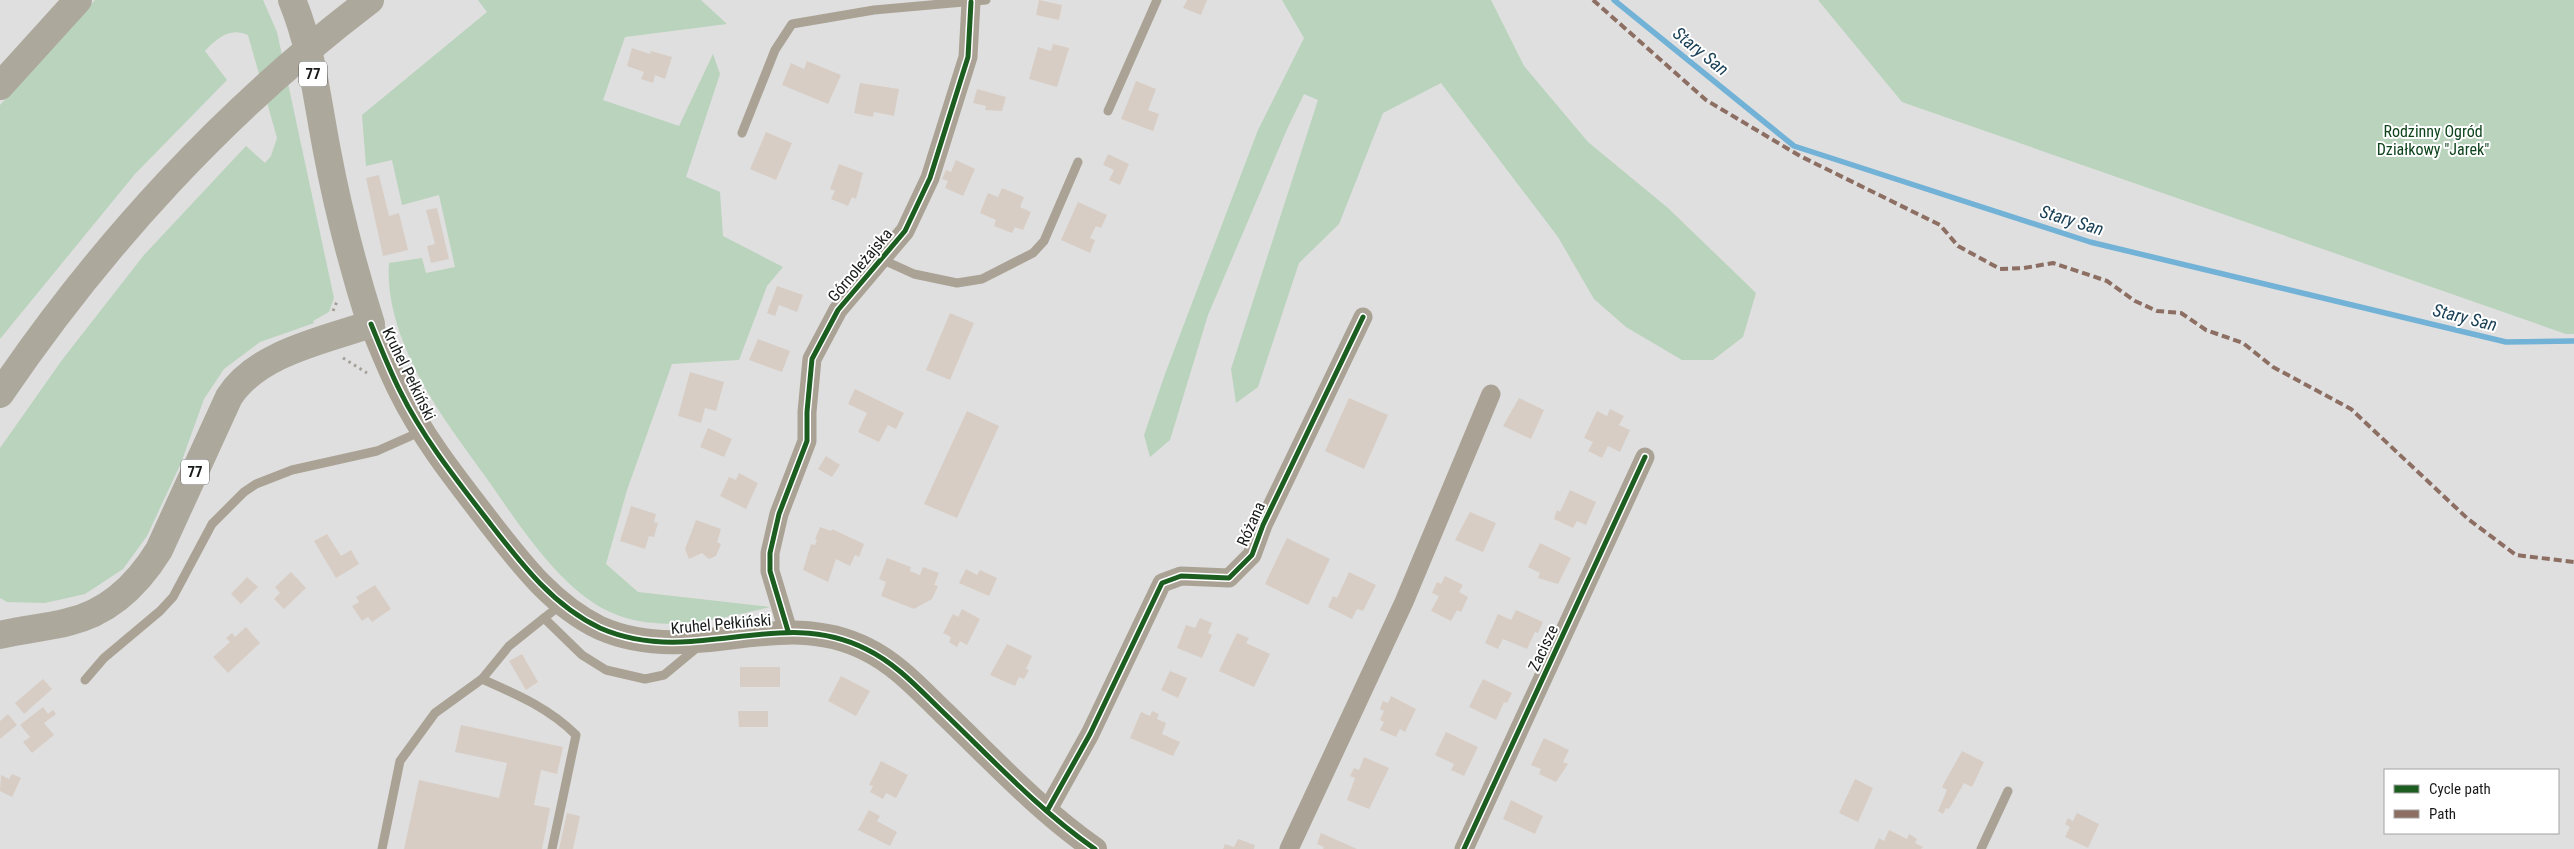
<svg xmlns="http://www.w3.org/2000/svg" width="2574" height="849" viewBox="0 0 2574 849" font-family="'Roboto Condensed',sans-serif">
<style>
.green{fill:#b9d3bc}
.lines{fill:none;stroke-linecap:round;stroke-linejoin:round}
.stream{stroke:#72b2d6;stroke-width:5.5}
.building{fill:#d8cdc4}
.path{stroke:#a4a098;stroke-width:3;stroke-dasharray:2.5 4;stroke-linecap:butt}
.service{stroke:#aaa395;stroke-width:9}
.minor{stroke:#aaa395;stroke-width:19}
.tertiary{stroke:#aaa395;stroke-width:24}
.primary{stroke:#ada89c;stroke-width:28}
.quiet{stroke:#8d6e63;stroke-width:4;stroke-dasharray:8 4;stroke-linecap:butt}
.cycleway-casing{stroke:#fff;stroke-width:8}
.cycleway{stroke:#1b5e20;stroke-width:5}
.labels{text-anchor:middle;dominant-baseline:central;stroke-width:4;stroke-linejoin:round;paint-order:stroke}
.shield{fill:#fff;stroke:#5e5f5f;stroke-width:1}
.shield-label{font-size:15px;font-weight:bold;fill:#191a1a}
.park-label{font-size:16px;fill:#0e431b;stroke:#fff}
.street-label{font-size:16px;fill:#191a1a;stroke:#fff}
.water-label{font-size:18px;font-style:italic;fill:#1b4157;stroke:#fff}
</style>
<rect width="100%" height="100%" fill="#dfdfdf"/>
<g class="green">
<path d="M95,0h168l14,32 57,266 -5,14 -16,9 1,2 -54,19 -36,27 -20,30 -23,64 -34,73 -24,33 -38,25 -40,9 -38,-1 -7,-4v-150l62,-88 82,-105 102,-109 19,17 6,-7 6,-18 -29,-103c-18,-8 -31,3 -43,16l22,29 -92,94 -135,165v-234z"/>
<path d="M478,0h223l26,24 -102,13 -22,63 76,26 34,-72 7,20 -34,103 34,15 3,44 60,31 -16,19 -28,74 -67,4 -45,126 -21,74 32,28 132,15c-52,12 -109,28 -160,5 -52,-24 -93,-91 -125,-136 -30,-42 -62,-83 -81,-132 -10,-26 -17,-53 -15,-81l33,-5 4,15 29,-6 -16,-72 -37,10 -10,-45 -26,6 -4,-51 125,-103z"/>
<path d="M1282,0h209l33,66 64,76 80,66 88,85 -13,44 -30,23h-31l-56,-33 -32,-28 -36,-62 -117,-154 -58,30 -44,111 -40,39 -41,124 -22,16 -5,-34 87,-269 -14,-6 -16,33 -80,188 -38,125 -20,17 -6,-22 21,-61 93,-244 46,-92z"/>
<path d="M1818,0h756v334h-8l-664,-232z"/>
</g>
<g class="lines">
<path class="stream" d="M1614,0l180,146 296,96 416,100 68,-1"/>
</g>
<g class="building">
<path d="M1039,0l23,5 -3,15 -23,-5z"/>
<path d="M1187,0h20l-6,15 -18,-7z"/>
<path d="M1053,44l16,4 -12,39 -28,-8 9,-32 13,4z"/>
<path d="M632,48l18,6 1,-3 21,6 -7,22 -10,-4 -2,8 -12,-4 3,-7 -17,-6z"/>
<path d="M807,61l34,14 -13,29 -46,-19 9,-22 13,6z"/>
<path d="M1136,81l20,8 -8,21 11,4 -6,17 -32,-12z"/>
<path d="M860,83l39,6 -5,27 -20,-4 -1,5 -19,-4z"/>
<path d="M977,89l29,8 -4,14 -17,-1 1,-4 -13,-3z"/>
<path d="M766,132l26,11 -16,37 -26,-11z"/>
<path d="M1108,154l21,10 -9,21 -11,-5 5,-10 -11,-5z"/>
<path d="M956,160l19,9 -12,27 -18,-8 3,-7 -6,-2 4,-9 5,2z"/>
<path d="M839,164l24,9 -7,26 -4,-2 -4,9 -17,-7 4,-8 -5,-2z"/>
<path d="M379,175l10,41 10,-3 9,37 -25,6 -17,-78z"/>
<path d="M1002,188l22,9 -4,10 11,5 -8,18 -8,-3 -3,6 -18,-7 2,-6 -16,-7 8,-20 10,4z"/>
<path d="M1078,202l29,13 -6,13 -5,-2 -6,12 5,2 -5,13 -29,-13z"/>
<path d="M437,208l12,51 -18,4 -4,-17 8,-2 -9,-34z"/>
<path d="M777,286l26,9 -6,17 -18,-7 -4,11 -8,-3z"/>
<path d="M950,313l24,10 -24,57 -24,-10z"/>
<path d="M758,339l32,12 -8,21 -33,-12z"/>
<path d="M690,372l34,10 -8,29 -11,-3 -4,15 -23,-7z"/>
<path d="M855,389l49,24 -8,16 -8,-4 -9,17 -21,-10 9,-19 -19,-9z"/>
<path d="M1349,398l39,17 -24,54 -39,-18z"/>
<path d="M1519,398l25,12 -13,29 -28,-13z"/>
<path d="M1610,409l14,7 -5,9 11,5 -10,22 -12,-6 -6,12 -14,-7 5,-9 -9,-4 13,-27 10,5z"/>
<path d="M967,411l32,15 -42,92 -33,-14z"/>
<path d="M708,428l24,11 -8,18 -24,-10z"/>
<path d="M826,456l14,9 -8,12 -14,-8z"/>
<path d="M739,473l19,10 -12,26 -26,-13 9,-19 7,3z"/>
<path d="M1570,490l26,12 -10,23 -9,-4 -4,7 -19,-9 3,-9 3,2z"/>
<path d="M631,506l25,8 -2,8 4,1 -4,14 -5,-1 -4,13 -25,-8z"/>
<path d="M1470,512l26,11 -13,29 -28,-12z"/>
<path d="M696,520l25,9 -4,13 4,2 -5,12 -7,3 -7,-6 -13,6 -4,-10z"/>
<path d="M820,527l11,4 1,-2 32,15 -5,13 -4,-2 -5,11 -14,-7 -8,23 -25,-12 8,-26 4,1 2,-5 -2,-1z"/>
<path d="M327,534l14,22 10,-6 8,14 -23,14 -22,-37z"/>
<path d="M1287,538l43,21 -22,46 -43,-21z"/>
<path d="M1540,543l31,15 -13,26 -20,-6 2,-5 -12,-6z"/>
<path d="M887,558l24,9 -1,4 10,4 3,-8 16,6 -5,12 4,1 -6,13 -18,10 -33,-13 5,-14 -7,-3z"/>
<path d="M966,569l11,6 3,-5 17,8 -8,18 -30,-13z"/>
<path d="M291,572l15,16 -22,21 -10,-10 6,-6 -5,-6z"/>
<path d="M1349,572l27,13 -13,26 -6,-2 -5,10 -24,-12 5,-11 4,2z"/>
<path d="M1445,576l18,9 -4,7 9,5 -7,15 -4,-2 -6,11 -20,-10 8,-15 -7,-3 5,-11 4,2z"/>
<path d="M247,577l11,10 -17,17 -10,-10z"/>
<path d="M375,585l16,24 -19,13 -4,-5 -6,4 -10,-15 7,-4 -3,-5z"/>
<path d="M962,609l18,10 -13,26 -7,-4 -3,6 -8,-5 2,-5 -8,-4 10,-19 5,3z"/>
<path d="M1516,610l27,12 -5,11 -3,-1 -8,17 -24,-10 -5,10 -13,-6 13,-29 13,6z"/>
<path d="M1200,618l12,5 -4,10 4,2 -10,23 -25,-10 9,-23 9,3z"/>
<path d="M246,627l14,16 -32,30 -15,-16 17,-15 -4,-4 6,-5 3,4z"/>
<path d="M1237,633l12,5 -3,5 24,11 -16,33 -35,-16z"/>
<path d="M1007,644l25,12 -6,13 3,1 -5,9 -5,-2 -4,9 -25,-11z"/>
<path d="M522,654l16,28 -12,8 -17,-29z"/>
<rect x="740" y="667" width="40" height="20"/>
<path d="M1170,671l17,7 -9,20 -17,-8z"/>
<path d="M841,676l29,15 -14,25 -28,-15z"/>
<path d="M43,679l9,10 -28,25 -9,-11z"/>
<path d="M1483,679l29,14 -5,10 -3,-1 -8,18 -27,-13z"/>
<path d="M1391,696l25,13 -11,23 -5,-3 -4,8 -16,-7 4,-8 -4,-2 4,-9 -4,-2 3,-8 5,2z"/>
<path d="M43,707l5,7 5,-4 3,4 -12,9 10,12 -22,18 -9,-11 7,-5 -10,-12z"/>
<path d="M738,711h30v16h-29z"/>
<path d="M1152,711l7,3 -2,5 9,4 -4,11 18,8 -7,14 -43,-18 11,-26 9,4z"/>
<path d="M8,714l9,11 -17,14v-18z"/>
<path d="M461,725l102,22 -6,27 -16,-4 -7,35 16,3 -8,41h-138l15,-69 80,18 8,-35 -52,-11z"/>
<path d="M1446,732l32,15 -14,29 -13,-6 3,-6 -19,-9z"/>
<path d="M1544,738l25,12 -6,12 5,2 -12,18 -17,-8 2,-5 -10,-4z"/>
<path d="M1962,751l22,11 -12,25 -8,-4 -15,26 -3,-1 -3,6 -5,-3 9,-21 -5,-3z"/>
<path d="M1364,757l25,11 -20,41 -22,-9 8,-22 -5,-2 4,-8 5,2z"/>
<path d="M881,761l27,14 -12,23 -10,-5 -3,6 -13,-7 3,-6 -4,-1z"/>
<path d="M12,774l9,4 -9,19 -12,-6 1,-16 8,4z"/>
<path d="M1855,779l18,9 -15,34 -19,-9z"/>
<path d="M1511,800l32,16 -8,18 -32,-15z"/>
<path d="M869,810l11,6 -3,5 20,11 -7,14 -32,-16z"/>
<path d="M567,813l13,3 -7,33h-14z"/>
<path d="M2077,813l22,11 -11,24 -23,-11 5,-10 -5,-3 3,-6 5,3z"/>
<path d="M1889,830l18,9 2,-5 8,5 -2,4 8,4 -2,2h-47l5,-11 5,3z"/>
<path d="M1321,833l36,16h-34l1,-2 -7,-3z"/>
<path d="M1238,839l17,6 -1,4h-31l2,-5 9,3z"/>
</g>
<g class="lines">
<g class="path">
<path d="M333,311l5,-12"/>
<path d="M343,358l24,15"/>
</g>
<g class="service">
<path d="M1108,111l49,-111"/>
<path d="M742,133l33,-83 17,-26 82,-14 112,-10"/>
<path d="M881,259l33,15 43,9 25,-4 51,-26 11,-12 34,-79"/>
<path d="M562,604l-18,14 38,37 24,15 39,9 19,-4 35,-29"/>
<path d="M482,679c34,15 67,29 94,56l-24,114"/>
<path d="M85,680l19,-22 56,-47 13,-14 39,-73 32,-32 12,-8 36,-14 85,-19 45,-20"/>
<path d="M382,849l18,-88 35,-48 47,-34 27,-33 35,-28"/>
<path d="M1981,849l27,-58"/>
</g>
<g class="minor">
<path d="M788,631l-18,-60v-18l9,-39 28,-73v-29l5,-53 26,-49 67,-79 25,-53 38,-121 3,-55"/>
<path d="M1047,811l43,-77 72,-151 19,-7 48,2 23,-23 11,-30 100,-208"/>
<path d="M1289,849l115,-247 87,-208"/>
<path d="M1464,849l181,-392"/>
</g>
<path class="tertiary" d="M371,324c9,22 18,45 29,67 24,49 59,92 92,135 31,40 62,80 108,102 25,11 54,15 81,14 63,-2 124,-24 185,7 31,15 54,41 78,64 49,47 95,97 151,136"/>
<g class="primary">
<path d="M0,86l78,-86"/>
<path d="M0,394c101,-149 226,-285 370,-394"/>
<path d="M0,635c23,-6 46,-7 68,-13 40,-9 70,-38 91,-72l70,-153c28,-44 95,-57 142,-73 -18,-57 -33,-114 -44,-173 -10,-51 -15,-103 -35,-151"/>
</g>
<path class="quiet" d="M1593,0l113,100 94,56 140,69 18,21 42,23 24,-1 29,-5 54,18 28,20 22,10 24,2 25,17 37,13 30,24 78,42 117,110 48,36 58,7"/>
<g class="cycleway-casing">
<g id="cycleway">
<path d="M371,324c9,22 18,45 29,67 24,49 59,92 92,135 31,40 62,80 108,102 25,11 54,15 81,14 63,-2 124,-24 185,7 31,15 54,41 78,64 49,47 95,97 151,136"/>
<path d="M788,631l-18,-60v-18l9,-39 28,-73v-29l5,-53 26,-49 67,-79 25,-53 38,-121 3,-55"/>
<path d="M1047,811l43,-77 72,-151 19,-7 48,2 23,-23 11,-30 100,-208"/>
<path d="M1464,849l181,-392"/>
</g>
</g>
<use href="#cycleway" class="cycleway"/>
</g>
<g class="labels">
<g class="shield">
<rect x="299" y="61.5" width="28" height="25" rx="4"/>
<rect x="181" y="459.5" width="28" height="25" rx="4"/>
</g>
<g class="shield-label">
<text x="313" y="74">77</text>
<text x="195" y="472">77</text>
</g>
<g class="park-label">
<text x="2433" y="131">Rodzinny Ogród<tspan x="2433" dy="18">Działkowy "Jarek"</tspan></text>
</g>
<g class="street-label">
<text transform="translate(860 265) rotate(-50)">Górnoleżajska</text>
<text transform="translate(409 374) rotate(64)">Kruhel Pełkiński</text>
<text transform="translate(1251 524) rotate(-66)">Różana</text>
<text transform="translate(721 624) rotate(-5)">Kruhel Pełkiński</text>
<text transform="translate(1543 648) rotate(-65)">Zacisze</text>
</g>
<g class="water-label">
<text transform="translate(1701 51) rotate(39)">Stary San</text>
<text transform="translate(2072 220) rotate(17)">Stary San</text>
<text transform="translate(2465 317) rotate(14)">Stary San</text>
</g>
</g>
<rect x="2384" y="769" width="175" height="65" fill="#ffffff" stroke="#a3a3a3"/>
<rect x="2394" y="785" width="25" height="8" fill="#1b5e20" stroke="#a3a3a3"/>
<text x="2429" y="794" font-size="15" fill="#191a1a">Cycle path</text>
<rect x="2394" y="810" width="25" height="8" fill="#8d6e63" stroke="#a3a3a3"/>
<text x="2429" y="819" font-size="15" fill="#191a1a">Path</text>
</svg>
